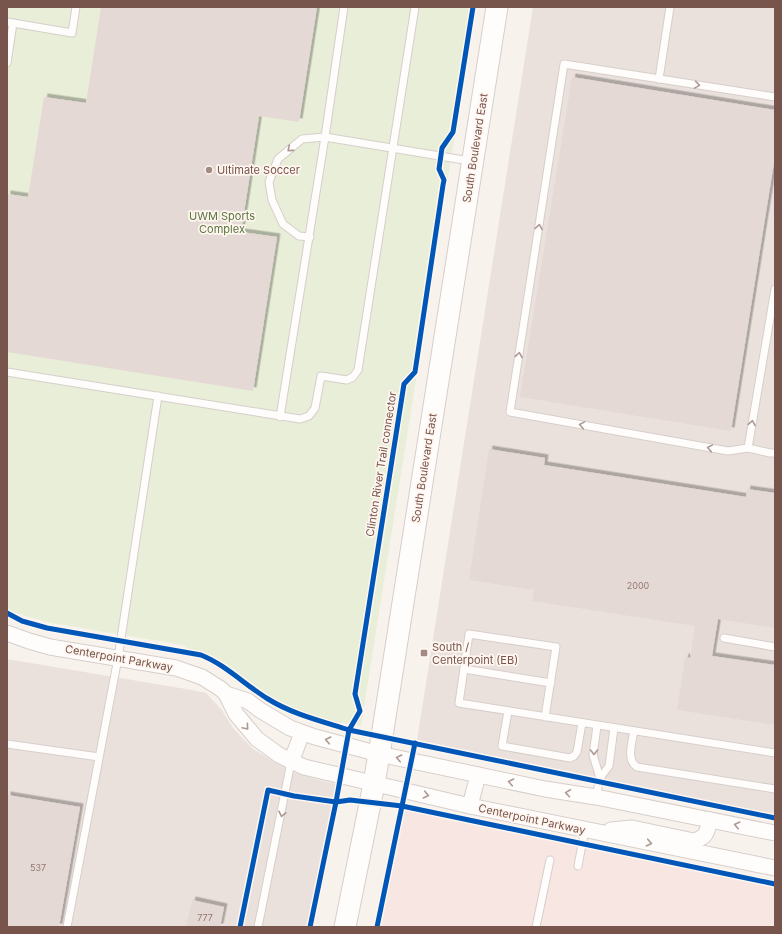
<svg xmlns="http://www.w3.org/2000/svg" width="782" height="934" viewBox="0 0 782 934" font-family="Inter,sans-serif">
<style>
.commercial{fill:#f7e6e1}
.industrial{fill:#eae1dc}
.green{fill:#e8eed8}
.building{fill:#e5d9d5;filter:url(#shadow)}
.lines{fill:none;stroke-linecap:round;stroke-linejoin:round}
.lane-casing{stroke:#d7ceca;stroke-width:9}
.street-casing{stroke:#d7ceca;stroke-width:17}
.secondary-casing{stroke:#d8cdc9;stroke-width:23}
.lane{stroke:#fefdfc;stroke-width:7}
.street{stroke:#fefdfc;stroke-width:15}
.secondary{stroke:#fefdfc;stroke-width:21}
.cycleway-casing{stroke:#fff6f0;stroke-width:8}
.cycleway{stroke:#0057b8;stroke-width:5}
.oneway{stroke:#ad9892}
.poi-dot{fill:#a48b84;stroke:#fff6f0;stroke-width:1.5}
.labels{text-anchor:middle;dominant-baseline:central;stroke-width:3.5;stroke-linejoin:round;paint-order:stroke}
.number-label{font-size:9px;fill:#947870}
.street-label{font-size:11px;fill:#77544c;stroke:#fff6f0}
.poi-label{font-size:11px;fill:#77544c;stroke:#fff6f0;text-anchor:start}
.park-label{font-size:11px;fill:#5a7741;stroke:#fff6f0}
</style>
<defs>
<filter id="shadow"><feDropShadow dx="3.5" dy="-3.5" stdDeviation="0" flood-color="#0004"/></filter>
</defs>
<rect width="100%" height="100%" fill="#f8f2ed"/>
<path class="commercial" d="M404,808l371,78v41h-396z"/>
<g class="industrial">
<path d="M533,7h242v808l-358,-75z"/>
<path d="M7,659l185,31 14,3 15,16 12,19 20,21 23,14 17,9 19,6 24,6 -28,143h-301z"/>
</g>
<path class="green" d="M7,7h468l-114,719 -74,-12 -104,-69 -137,-23 -39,-12z"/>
<g class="building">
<path d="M101,7h216l-18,115 -40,-6 -18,116 36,5 -24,154 -246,-39v-158l21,3 16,-100 42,6z"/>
<path d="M572,77l203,33v46l-44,275 -211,-34z"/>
<path d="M489,449l56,9 -1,7 202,32 1,-8 28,4v135l-57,-9 -6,37 63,9v60l-98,-15 8,-53 5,1 5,-32 -163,-25 2,-11 -65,-10z"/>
<path d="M7,795l73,12 -21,120h-52z"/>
<path d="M192,900l32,7 -4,20h-34z"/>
</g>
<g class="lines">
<g class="lane-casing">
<g id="lane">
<path d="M7,22l65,11 4,-26"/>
<path d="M7,63l6,-40"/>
<path d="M659,79l11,-72"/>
<path d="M310,237l-11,-1 -16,-12 -11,-24 -3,-18 9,-23 24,-20 23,-2 19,-130"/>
<path d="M775,289l-27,159 22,5h5"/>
<path d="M7,372l293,47 9,-3 6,-8 6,-32 26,4 6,-3 5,-7 57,-363"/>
<path d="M280,417l45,-280 145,24"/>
<path d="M748,448l-20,3 -218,-39 54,-348 211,33"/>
<path d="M724,638l51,9"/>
<path d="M464,669l87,14"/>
<path d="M508,711l-6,35 68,12 4,-2 3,-4 5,-29"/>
<path d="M545,717l11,-70 -87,-13 -10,69 316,50"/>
<path d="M597,726l-4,29 7,23"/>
<path d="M634,731c-2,12 -8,29 3,36l138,22"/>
<path d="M7,744l92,13"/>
<path d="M596,797l4,-19 9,-12 5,-38"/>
<path d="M578,866l7,-37"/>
<path d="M67,927l51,-269 40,-262"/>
<path d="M258,927l33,-165"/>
<path d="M536,927l14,-67"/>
</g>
</g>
<g class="street-casing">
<g id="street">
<path d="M7,633l22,8 21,6 126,21 26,9 19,12 5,5 10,20 21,25 22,16 25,12 166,39 305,62"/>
<path d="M226,694l22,7 12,9 30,18 25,9 64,17 166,35 51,8 179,36"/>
<path d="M291,762l11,-29"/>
<path d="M470,806l8,-31"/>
<path d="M611,830l21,-2 62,13c13,-4 13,-9 16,-21"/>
</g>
</g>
<g class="secondary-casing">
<path id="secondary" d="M345,927l29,-143 8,-48 115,-729"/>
</g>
<use href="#lane" class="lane"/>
<use href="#street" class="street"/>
<use href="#secondary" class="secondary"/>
<g class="cycleway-casing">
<g id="cycleway">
<path d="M7,613l15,8 25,7 154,27c25,10 44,30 67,44 24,15 53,22 81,31l426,88"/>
<path d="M240,927l28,-137 26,6 42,6 14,-2 52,6 373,78"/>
<path d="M310,927l26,-125 13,-72 11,-19 -5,-17 49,-310 11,-12 28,-187 1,-5 -5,-11 3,-21 11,-16 20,-125"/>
<path d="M377,927l38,-184"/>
</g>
</g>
<use href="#cycleway" class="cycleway"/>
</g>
<defs><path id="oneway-chevron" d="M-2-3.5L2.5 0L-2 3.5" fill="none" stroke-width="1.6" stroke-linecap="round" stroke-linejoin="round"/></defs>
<g class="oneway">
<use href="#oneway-chevron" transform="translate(697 85) rotate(9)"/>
<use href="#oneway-chevron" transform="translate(290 149) rotate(140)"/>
<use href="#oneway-chevron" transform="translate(539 227) rotate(-81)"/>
<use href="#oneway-chevron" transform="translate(519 355) rotate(-81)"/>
<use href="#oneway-chevron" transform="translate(752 423) rotate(-80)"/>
<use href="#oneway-chevron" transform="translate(582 425) rotate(-170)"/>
<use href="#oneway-chevron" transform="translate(710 448) rotate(-170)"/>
<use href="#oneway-chevron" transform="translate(246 727) rotate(50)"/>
<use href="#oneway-chevron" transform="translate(328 740) rotate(-167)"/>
<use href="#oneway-chevron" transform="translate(594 752) rotate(90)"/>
<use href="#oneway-chevron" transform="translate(399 758) rotate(-167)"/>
<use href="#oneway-chevron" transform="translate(511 782) rotate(-168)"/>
<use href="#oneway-chevron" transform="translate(568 793) rotate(-172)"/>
<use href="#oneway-chevron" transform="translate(426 795) rotate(13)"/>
<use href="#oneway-chevron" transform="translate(282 814) rotate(102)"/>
<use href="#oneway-chevron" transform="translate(737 825) rotate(-168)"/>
<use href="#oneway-chevron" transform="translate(649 843) rotate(12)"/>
</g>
<g class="poi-dot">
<circle cx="209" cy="170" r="4"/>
<rect x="420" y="649" width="8" height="8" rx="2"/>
</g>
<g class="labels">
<g class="number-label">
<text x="638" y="585">2000</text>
<text x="38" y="867">537</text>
<text x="205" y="917">777</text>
</g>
<g class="street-label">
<text transform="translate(475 148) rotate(-81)">South Boulevard East</text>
<text transform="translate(381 464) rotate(-81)">Clinton River Trail connector</text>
<text transform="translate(424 468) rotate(-81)">South Boulevard East</text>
<text transform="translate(119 658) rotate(10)">Centerpoint Parkway</text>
<text transform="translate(532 819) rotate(12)">Centerpoint Parkway</text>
</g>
<g class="poi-label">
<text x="217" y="170">Ultimate Soccer</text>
<text x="432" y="647">South /<tspan x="432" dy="13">Centerpoint (EB)</tspan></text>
</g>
<g class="park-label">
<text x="222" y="216">UWM Sports<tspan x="222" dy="13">Complex</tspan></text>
</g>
</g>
<rect width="782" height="934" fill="none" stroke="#77544c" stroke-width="16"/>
</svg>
